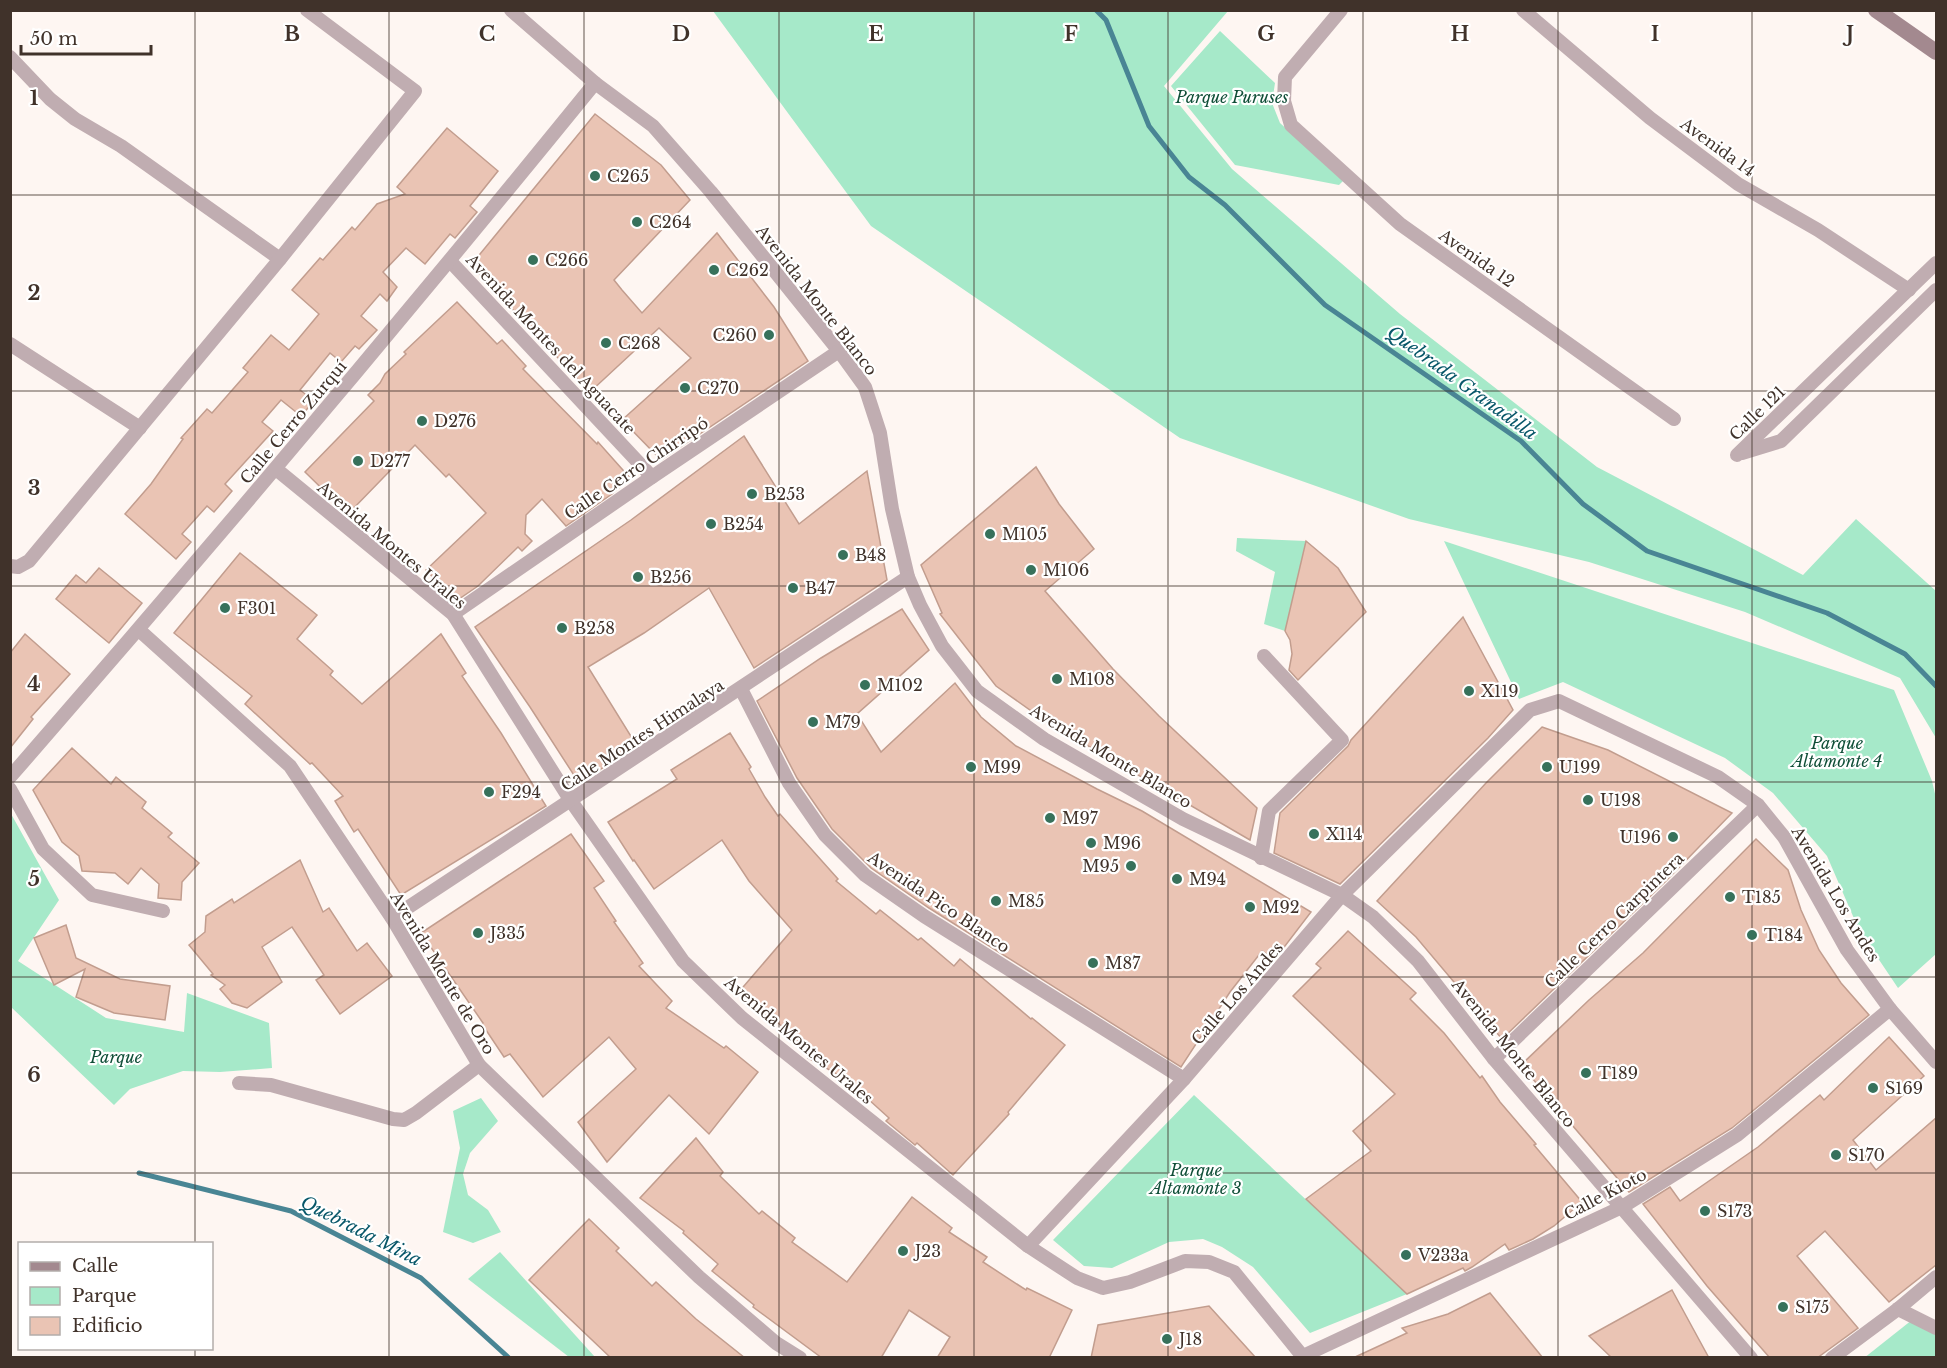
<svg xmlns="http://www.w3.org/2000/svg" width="1947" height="1368" viewBox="0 0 1947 1368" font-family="'Libre Baskerville',serif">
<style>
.green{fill:#a6e9c9}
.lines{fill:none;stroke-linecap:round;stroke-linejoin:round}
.stream{stroke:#498594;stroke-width:5}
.building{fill:#eac4b4;stroke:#c29d8e;stroke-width:1.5}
.minor{stroke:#c0adb1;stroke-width:14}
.secondary{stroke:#a3898f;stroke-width:16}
.grid{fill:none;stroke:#40322a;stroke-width:1.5;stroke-opacity:0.55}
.poi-dot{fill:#37715b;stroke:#fff;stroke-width:2}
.labels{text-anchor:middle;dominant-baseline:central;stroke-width:4.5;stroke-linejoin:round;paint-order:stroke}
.park-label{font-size:16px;font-style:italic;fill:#0f4e37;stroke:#fff}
.street-label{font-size:16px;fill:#40322a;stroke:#fff}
.poi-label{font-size:16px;fill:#40322a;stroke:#fff;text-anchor:start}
.water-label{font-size:18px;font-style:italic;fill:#085769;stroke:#fff}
.grid-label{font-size:20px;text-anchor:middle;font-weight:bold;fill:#40322a;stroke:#fff;stroke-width:4.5;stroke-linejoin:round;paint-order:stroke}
</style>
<rect width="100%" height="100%" fill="#fef6f2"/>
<g class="green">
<path d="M713,11h515l-64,75 68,83 168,145 197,153 206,108 53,-56 80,72v147l-36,-60 -155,-66 -156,-50 -180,-43 -229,-81 -309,-212z"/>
<path d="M1220,31l55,52 -3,20 8,20 63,58 -4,4 -104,-20 -64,-79z"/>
<path d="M1237,538l69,3 -21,90 -21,-7 11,-52 -39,-21z"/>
<path d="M1444,541l450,149 38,91 4,17v156l-38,34 -39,-58 -32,-74 -54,-63 -48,-35 -162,-76 -44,17z"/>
<path d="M10,812l49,88 -41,61 88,57 78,14 3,-39 82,30 3,45 -52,4 -37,-1 -53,18 -16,16 -103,-98z"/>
<path d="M1194,1095l213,199 -97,39 -57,-66 -31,-20 -19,-8 -34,3 -57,26 -28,-2 -31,-26z"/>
<path d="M481,1098l17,23 -28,32 -7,21 5,21 20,15 13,22 -28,11 -30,-11 17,-84 -7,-37z"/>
<path d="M500,1252l95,105h-26l-101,-78z"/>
<path d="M1917,1316l19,10v31l-72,1z"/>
</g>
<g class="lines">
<g class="stream">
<path d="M1096,10l10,10 43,106 40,51 36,28 100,100 196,136 62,63 64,47 180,62 78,41 31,32"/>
<path d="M139,1173l152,38 130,67 88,80"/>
</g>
</g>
<g class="building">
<path d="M595,114l66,51 29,35 -76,80 8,10 20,23 75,-80 57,74 34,54 -147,99 -39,-40 69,-62 -32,-30 -69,64 -119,-127z"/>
<path d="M447,128l51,43 -28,35 7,6 -22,26 -5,-4 -25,30 -19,-16 -23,24 14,15 -10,14 -7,-7 -19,22 16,14 -18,19 -4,-3 -14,16 -11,-9 -30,37 14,11 -13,15 -20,-16 -19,22 11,9 -48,53 7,7 -18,21 -7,-6 -25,28 9,8 -15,17 -51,-45 26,-30 32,-45 -2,-1 26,-29 5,4 36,-41 -5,-4 28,-33 18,15 30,-36 -27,-24 28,-32 3,2 29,-33 3,3 22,-26 28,-10 -8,-7z"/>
<path d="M457,302l40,42 5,-4 24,26 -3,3 74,75 1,-2 32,36 -18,16 -46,32 -24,-27 -16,16 -1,19 7,7 -10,10 -4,-4 -40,39 -22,15 -30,-31 60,-57 -37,-39 -3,3 -31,-32 -67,69 -43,-42 69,-71 -6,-6 12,-12 5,-9 21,-20 -2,-2z"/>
<path d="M744,436l55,88 68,-53 20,109 -133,88 -45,-80 -65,45 -56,34 49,79 -58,37 -49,-76 -55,-80 156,-107z"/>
<path d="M1036,467l23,37 35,45 -49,42 68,78 46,47 98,92 -7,32 -203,-118 -51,-36 -56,-72 2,-1 -21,-48z"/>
<path d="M1306,541l32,27 28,44 -68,68 -9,-10 3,-16 -2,-14 -5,-9z"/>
<path d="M240,553l77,62 -20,24 36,32 -3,4 32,29 79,-70 25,39 -4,3 39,57 45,73 -145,89 -43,-66 -4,3 -19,-31 8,-5 -31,-33 -2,1 -65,-60 7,-8 -78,-63z"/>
<path d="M99,568l43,35 -33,40 -53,-44 20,-24 10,8z"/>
<path d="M902,609l27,41 -72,64 24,38 74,-69 26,34 35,29 81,43 45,22 169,101 -36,47 -13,-8 -32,41 -49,75 -252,-159 -58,-40 -39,-39 -35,-51 -40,-77 64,-43z"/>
<path d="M1463,617l50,93 -25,28 -148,146 -66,-31 6,-40 68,-67 3,-6z"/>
<path d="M25,634l45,40 -39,43 2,2 -23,29v-95z"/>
<path d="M1542,727l66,23 124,63 -67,69 -163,157 -86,-102 -39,-36 109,-118z"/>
<path d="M730,733l21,34 -2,2 16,28 13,19 2,-2 58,65 -2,2 40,33 4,-4 38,30 3,-2 33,28 6,-7 71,60 1,-1 33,27 -57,67 1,2 -56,61 -36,-32 -2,2 -29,-24 3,-3 -43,-39 -38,-21 3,-4 -37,-35 -2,2 -34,-28 54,-63 -43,-49 -27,-41 -68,49 -20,-29 -1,1 -25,-39 69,-43 -6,-9z"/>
<path d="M72,748l39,36 5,-7 30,25 -4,6 30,25 -4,4 31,26 -17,19 -1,18 -23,-2 1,-14 -18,-16 -13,16 -13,-11 -33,-2 -3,-15 -17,-14 -29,-52z"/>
<path d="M571,834l33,47 -10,7 22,33 -2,1 29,41 -4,3 33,35 -6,7 58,40 2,-2 32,26 -49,62 -40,-39 -62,67 -29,-40 58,-53 -27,-32 -66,60 -33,-43 -6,3 -22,-33 1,-1 -62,-90z"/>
<path d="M1756,839l32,31 13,40 18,40 22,33 28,32 -137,113 -103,64 -108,-127 68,-65 54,-47z"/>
<path d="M300,860l23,52 6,-4 28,43 10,-8 25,33 -52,38 -24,-34 8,-5 -32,-48 -30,20 20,35 -35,26 -15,-5 -12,-14 5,-4 -14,-10 2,-1 -24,-29 16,-13 1,-16 26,-17 2,4z"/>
<path d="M66,925l10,33 44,21 50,7 -5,34 -51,-7 -38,-16 9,-28 -31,16 -20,-47z"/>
<path d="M1348,931l68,62 -6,6 34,34 36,45 2,-2 18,26 36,42 -2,1 48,57 -28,24 -21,13 -24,11 -4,-6 -33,23 -7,4 -2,-3 -56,26 -101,-95 65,-48 -18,-20 42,-37 -102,-98 28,-28 -5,-4z"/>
<path d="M1889,1037l35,39 -71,64 23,30 60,-52v147l-47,37 -64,-71 -28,25 61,72 -41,30h-47l-63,-72 -64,-82 27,-17 10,14 78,-54 62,-52 4,5z"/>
<path d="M696,1138l27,34 -3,4 39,38 3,-3 33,27 -3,4 55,40 65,-85 40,31 -3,4 38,25 -4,5 43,28 1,-2 45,22 -23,48h-112l13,-21 -41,-27 -28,48h-59l-69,-51 1,-2 -42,-34 6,-7 -35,-31 1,-2 -44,-33z"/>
<path d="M589,1219l30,29 -3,3 36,35 4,-4 40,37 49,39h-134l-82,-78z"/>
<path d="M1672,1290l37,68h-97l-23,-22z"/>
<path d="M1490,1293l53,65h-190l54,-25 -5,-5 46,-14z"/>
<path d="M1209,1306l47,52h-165l7,-33z"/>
</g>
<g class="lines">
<g class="minor">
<path d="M511,10l84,73 58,43 58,66 128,159 26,36 15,46 12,76 16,68 12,28 22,41 35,45 67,48 139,80 159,76 31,22 45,44 76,98 257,299"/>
<path d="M1341,10l-56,67 -1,24 7,24 109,99 274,195"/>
<path d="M1523,10l127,108 88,66 80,46 91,60"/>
<path d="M10,57l40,42 25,20 46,27 159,113"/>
<path d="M450,261l202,216"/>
<path d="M10,344l130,84"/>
<path d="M1742,453l39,-12 155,-151"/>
<path d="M1737,455l199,-192"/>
<path d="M276,469l177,145 118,187 112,160 59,57 286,228 49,32 26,10 27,-6 55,-21 24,1 25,10 70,86"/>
<path d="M10,566l8,1 11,-6 251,-302 135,-168 -108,-81"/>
<path d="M453,614l199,-137 187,-126"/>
<path d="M139,630l151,136 102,152 87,147 220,212 77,66 24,15"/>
<path d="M741,689l48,94 36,52 40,40 59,41 260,163"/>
<path d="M10,777c199,-228 394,-459 585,-694"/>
<path d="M10,789l33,60 49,46 71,16"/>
<path d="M1261,858l8,-47 73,-71 -78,-84"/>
<path d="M392,918l516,-341"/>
<path d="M1494,1059l264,-254"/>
<path d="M239,1083l32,2 122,34 11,1 12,-7 63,-48"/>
<path d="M1028,1246l156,-167 158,-184 188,-185 29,-9 159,76 40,28 26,32 63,113 43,59 46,53"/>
<path d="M1898,1309l38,19"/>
<path d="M1303,1356l319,-149 115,-72 153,-126"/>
<path d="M1832,1358l66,-49 38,-32"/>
</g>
<path class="secondary" d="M1876,10l60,42"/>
</g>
<path class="grid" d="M195,10v1234M389,10v1348M584,10v1348M779,10v1348M974,10v1348M1168,10v1348M1363,10v1348M1558,10v1348M1752,10v1348M10,195h1926M10,391h1926M10,586h1926M10,782h1926M10,977h1926M10,1173h1926M195,1348v10"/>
<g class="poi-dot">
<circle cx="595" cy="176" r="6"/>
<circle cx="637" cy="222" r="6"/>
<circle cx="533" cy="260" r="6"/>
<circle cx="714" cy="270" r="6"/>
<circle cx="769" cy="335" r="6"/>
<circle cx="606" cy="343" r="6"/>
<circle cx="685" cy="388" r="6"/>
<circle cx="422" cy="421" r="6"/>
<circle cx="358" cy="461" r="6"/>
<circle cx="752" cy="494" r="6"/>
<circle cx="711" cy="524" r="6"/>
<circle cx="990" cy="534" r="6"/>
<circle cx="843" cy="555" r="6"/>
<circle cx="1031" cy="570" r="6"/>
<circle cx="638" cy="577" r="6"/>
<circle cx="793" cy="588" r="6"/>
<circle cx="225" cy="608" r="6"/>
<circle cx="562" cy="628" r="6"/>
<circle cx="1057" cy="679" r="6"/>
<circle cx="865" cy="685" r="6"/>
<circle cx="1469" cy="691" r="6"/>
<circle cx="813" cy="722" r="6"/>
<circle cx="971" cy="767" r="6"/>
<circle cx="1547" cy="767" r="6"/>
<circle cx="489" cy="792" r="6"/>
<circle cx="1588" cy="800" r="6"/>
<circle cx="1050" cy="818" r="6"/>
<circle cx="1314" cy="834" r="6"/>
<circle cx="1673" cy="837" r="6"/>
<circle cx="1091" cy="843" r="6"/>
<circle cx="1131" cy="866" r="6"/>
<circle cx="1177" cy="879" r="6"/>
<circle cx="1730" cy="897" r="6"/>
<circle cx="996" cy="901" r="6"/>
<circle cx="1250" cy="907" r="6"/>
<circle cx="478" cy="933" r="6"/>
<circle cx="1752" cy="935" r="6"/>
<circle cx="1093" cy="963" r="6"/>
<circle cx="1586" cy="1073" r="6"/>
<circle cx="1873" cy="1088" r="6"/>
<circle cx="1836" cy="1155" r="6"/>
<circle cx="1705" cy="1211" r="6"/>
<circle cx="903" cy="1251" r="6"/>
<circle cx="1406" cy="1255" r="6"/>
<circle cx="1783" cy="1307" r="6"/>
<circle cx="1167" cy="1339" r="6"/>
</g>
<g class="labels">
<g class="park-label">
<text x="1232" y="97">Parque Puruses</text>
<text x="1837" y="743">Parque<tspan x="1837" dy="18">Altamonte 4</tspan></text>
<text x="116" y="1057">Parque</text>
<text x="1196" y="1170">Parque<tspan x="1196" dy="18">Altamonte 3</tspan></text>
</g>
<g class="street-label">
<text transform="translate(1718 147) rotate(36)">Avenida 14</text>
<text transform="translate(1477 258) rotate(35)">Avenida 12</text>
<text transform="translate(817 300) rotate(52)">Avenida Monte Blanco</text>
<text transform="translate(551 344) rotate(47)">Avenida Montes del Aguacate</text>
<text transform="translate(1757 413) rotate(-44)">Calle 121</text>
<text transform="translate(293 422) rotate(-50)">Calle Cerro Zurquí</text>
<text transform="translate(636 468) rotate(-34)">Calle Cerro Chirripó</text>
<text transform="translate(392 545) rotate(40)">Avenida Montes Urales</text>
<text transform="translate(642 735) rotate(-33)">Calle Montes Himalaya</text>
<text transform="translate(1111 756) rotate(31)">Avenida Monte Blanco</text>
<text transform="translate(1836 894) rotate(59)">Avenida Los Andes</text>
<text transform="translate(939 902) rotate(34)">Avenida Pico Blanco</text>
<text transform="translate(1614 920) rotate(-44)">Calle Cerro Carpintera</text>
<text transform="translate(443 973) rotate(59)">Avenida Monte de Oro</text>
<text transform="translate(1237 993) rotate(-49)">Calle Los Andes</text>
<text transform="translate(799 1040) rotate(40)">Avenida Montes Urales</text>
<text transform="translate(1514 1053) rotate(51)">Avenida Monte Blanco</text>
<text transform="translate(1605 1194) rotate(-28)">Calle Kioto</text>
</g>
<g class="poi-label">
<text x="607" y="176">C265</text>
<text x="649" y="222">C264</text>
<text x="545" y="260">C266</text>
<text x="726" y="270">C262</text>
<text x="757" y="335" text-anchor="end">C260</text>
<text x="618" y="343">C268</text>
<text x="697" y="388">C270</text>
<text x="434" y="421">D276</text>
<text x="370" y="461">D277</text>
<text x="764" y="494">B253</text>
<text x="723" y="524">B254</text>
<text x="1002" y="534">M105</text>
<text x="855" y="555">B48</text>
<text x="1043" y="570">M106</text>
<text x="650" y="577">B256</text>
<text x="805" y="588">B47</text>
<text x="237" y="608">F301</text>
<text x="574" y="628">B258</text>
<text x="1069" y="679">M108</text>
<text x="877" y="685">M102</text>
<text x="1481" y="691">X119</text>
<text x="825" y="722">M79</text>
<text x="983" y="767">M99</text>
<text x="1559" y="767">U199</text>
<text x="501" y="792">F294</text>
<text x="1600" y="800">U198</text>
<text x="1062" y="818">M97</text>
<text x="1326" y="834">X114</text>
<text x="1661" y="837" text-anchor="end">U196</text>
<text x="1103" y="843">M96</text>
<text x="1119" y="866" text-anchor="end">M95</text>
<text x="1189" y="879">M94</text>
<text x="1742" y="897">T185</text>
<text x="1008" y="901">M85</text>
<text x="1262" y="907">M92</text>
<text x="490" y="933">J335</text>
<text x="1764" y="935">T184</text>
<text x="1105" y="963">M87</text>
<text x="1598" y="1073">T189</text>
<text x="1885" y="1088">S169</text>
<text x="1848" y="1155">S170</text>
<text x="1717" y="1211">S173</text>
<text x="915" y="1251">J23</text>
<text x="1418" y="1255">V233a</text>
<text x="1795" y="1307">S175</text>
<text x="1179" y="1339">J18</text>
</g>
<g class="water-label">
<text transform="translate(1462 383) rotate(36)">Quebrada Granadilla</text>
<text transform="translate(361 1231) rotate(27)">Quebrada Mina</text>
</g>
</g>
<g class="grid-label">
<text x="292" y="41">B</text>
<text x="487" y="41">C</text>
<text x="681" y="41">D</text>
<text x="876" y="41">E</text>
<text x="1071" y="41">F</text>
<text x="1266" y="41">G</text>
<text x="1460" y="41">H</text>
<text x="1655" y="41">I</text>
<text x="1850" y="41">J</text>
<text x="34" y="105">1</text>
<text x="34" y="300">2</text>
<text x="34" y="495">3</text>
<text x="34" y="691">4</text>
<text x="34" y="886">5</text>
<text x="34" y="1082">6</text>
</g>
<rect width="1947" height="1368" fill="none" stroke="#40322a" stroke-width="24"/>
<rect x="18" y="1242" width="195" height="108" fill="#ffffff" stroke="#b3adaa" stroke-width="1.5"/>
<rect x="30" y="1262" width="30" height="9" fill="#a3898f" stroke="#b3adaa" stroke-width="1.5"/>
<text x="72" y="1272" font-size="18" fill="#40322a">Calle</text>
<rect x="30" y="1287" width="30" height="18" fill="#a6e9c9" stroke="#b3adaa" stroke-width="1.5"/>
<text x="72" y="1302" font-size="18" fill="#40322a">Parque</text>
<rect x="30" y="1317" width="30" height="18" fill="#eac4b4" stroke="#b3adaa" stroke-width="1.5"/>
<text x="72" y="1332" font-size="18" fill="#40322a">Edificio</text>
<path d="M21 45v9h130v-9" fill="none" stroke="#40322a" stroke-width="3"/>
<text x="30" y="45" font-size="18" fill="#40322a" stroke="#ffffff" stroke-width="4.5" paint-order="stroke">50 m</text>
</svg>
